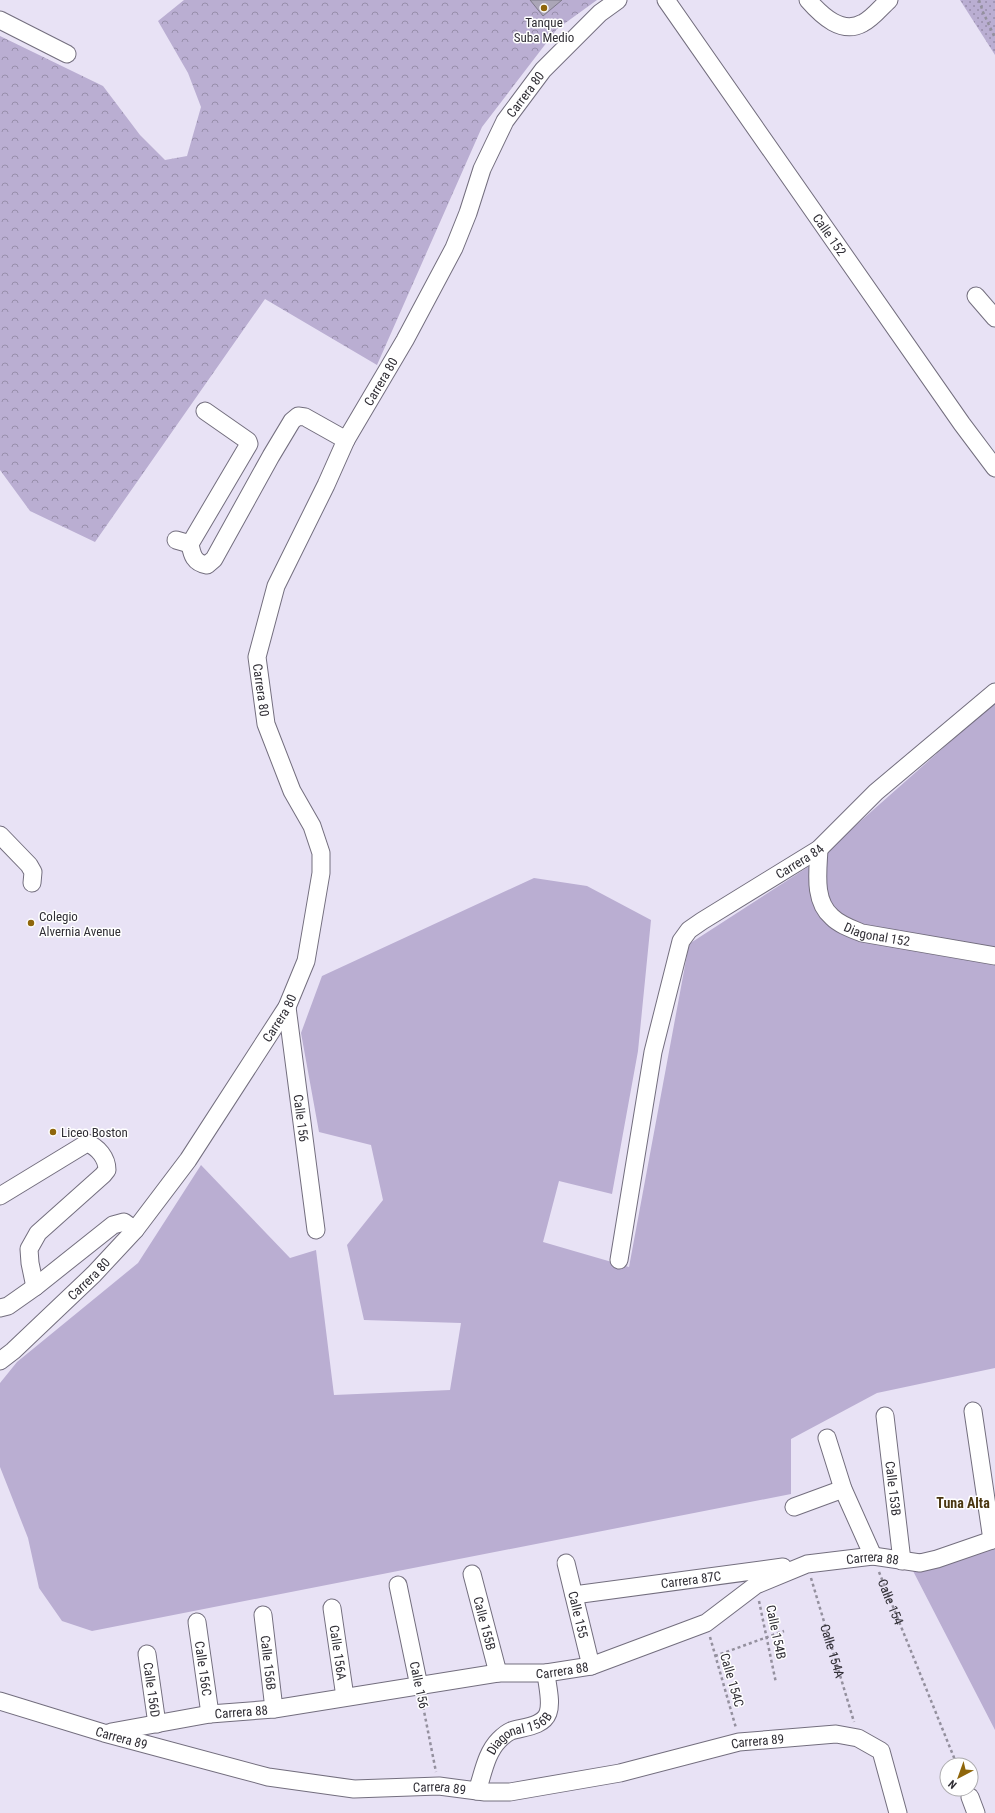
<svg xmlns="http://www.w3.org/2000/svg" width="995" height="1813" viewBox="0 0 995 1813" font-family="'Roboto Condensed',sans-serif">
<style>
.grass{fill:#baaed2}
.forest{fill:url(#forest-crowns)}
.park{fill:url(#park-dots)}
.building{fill:#aba6b7;stroke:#7f7a8a}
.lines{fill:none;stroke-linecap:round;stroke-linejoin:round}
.minor-casing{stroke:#736e7e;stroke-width:19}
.path{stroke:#94909e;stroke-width:2.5;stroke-dasharray:3 3;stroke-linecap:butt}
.minor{stroke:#fff;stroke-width:17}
.poi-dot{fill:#8f660b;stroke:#fff;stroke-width:1.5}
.labels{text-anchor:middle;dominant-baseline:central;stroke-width:3;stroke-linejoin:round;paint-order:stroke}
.poi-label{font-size:13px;fill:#302e35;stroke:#fff;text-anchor:start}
.street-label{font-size:13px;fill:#302e35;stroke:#fff}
.neighbourhood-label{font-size:14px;font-weight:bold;fill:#4a3610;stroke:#fff}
</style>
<defs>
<pattern id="forest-crowns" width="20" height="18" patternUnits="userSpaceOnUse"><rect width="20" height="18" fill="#baaed2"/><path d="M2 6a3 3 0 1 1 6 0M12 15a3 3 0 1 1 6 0" fill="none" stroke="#988eab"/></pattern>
<pattern id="park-dots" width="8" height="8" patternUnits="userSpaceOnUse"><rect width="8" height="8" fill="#baaed2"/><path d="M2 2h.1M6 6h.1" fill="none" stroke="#988eab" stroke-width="1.8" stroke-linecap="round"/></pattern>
</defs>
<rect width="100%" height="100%" fill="#e8e2f5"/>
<g class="grass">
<path d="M995,702v666l-118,25 -86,46v55l-699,137 -30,-10 -23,-33 -11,-50 -28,-71v-84l17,-21 121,-99 63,-98 89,93 26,-8 18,145 116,-5 11,-67 -97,-3 -17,-75 36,-45 -12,-55 -52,-13 -18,-99 21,-57 212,-98 53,8 64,34 -13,131 -26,143 -53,-13 -16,61 86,25 60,-323 122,-79z"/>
<path d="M995,1547v183l-84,-163 24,1z"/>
</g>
<path class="forest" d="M184,0h413l-40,29 -75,98 -105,238 -112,-66 -170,243 -65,-31 -30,-41v-434l103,50 37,49 25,25 22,-4 14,-49 -13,-34 -30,-52z"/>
<path class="park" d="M960,0h35v55z"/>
<path class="building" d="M530,0h32l-19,16z"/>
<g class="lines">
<g class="minor-casing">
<g id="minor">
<path id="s3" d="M666,0l296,424 33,44"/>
<path d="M808,0c14,16 34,35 55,23 10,-5 18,-16 26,-23"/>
<path d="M0,20l67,34"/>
<path d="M976,296l19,22"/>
<path d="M205,411l43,30 1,3 -59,100c2,11 4,19 17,21l7,-6 57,-103 21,-35 6,-5 7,1 41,23"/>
<path d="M176,540l14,4"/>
<path d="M0,835l29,30 4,7 -1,11"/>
<path id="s4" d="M819,849c-1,22 -6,52 13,68 8,8 20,12 30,16l133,23"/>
<path id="s5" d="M287,1007l29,223"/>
<path d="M0,1196l87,-53c11,4 20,15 20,27l-4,5 -65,58 -9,16 1,14 5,24"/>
<path id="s6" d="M619,1260l34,-208 28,-111 8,-11 13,-9 117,-72 57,-57 119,-100"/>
<path d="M0,1308l8,-2 27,-19 78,-62 11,-3 11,8"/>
<path id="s7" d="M0,1361l13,-10 81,-77 41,-44 53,-70 99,-153 19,-46 15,-88v-20l-9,-27 -20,-35 -26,-67 -9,-67 19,-71 50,-101 20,-45 59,-100 49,-92 14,-35 14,-44 23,-48 38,-51 57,-57 18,-13"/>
<path d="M973,1411l19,129"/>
<path id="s8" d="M885,1416l17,145"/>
<path d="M827,1438l16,51 30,67"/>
<path d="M794,1507l49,-18"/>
<path id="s9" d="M566,1563l25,103"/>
<path id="s10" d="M472,1574l26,99"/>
<path d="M398,1585l21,101"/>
<path id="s11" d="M574,1595l209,-28"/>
<path id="s12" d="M332,1608l13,89"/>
<path id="s13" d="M263,1615l11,94"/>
<path id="s14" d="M197,1622l13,92"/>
<path id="s15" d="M147,1654l10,70"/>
<path id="s16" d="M0,1701l104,32 164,44 86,12 85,-3 46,6h25l110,-19 119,-31 97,-8 22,4 23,13 17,62"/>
<path id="s17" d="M111,1732l99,-18 64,-5 224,-36h48l45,-7 115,-43 50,-38 51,-21 66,-8 47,7 17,-4 58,-20"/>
<path id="s18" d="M477,1791c6,-17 9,-38 22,-51 3,-3 7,-7 12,-9 11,-4 32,-4 37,-18 4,-11 -1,-28 -2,-40"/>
<path d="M970,1797l6,16"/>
</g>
</g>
<g class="path">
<path d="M979,0l4,12 12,26"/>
<path id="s1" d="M879,1572l78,193"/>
<path id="s2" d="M811,1578l43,144"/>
<path d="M759,1601l17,82"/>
<path d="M710,1637l26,91"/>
<path d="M715,1656l69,-25"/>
<path d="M422,1701l14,71"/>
</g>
<use href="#minor" class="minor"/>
</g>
<g class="poi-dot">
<circle cx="544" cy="8" r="4"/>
<circle cx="31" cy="923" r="4"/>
<circle cx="53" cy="1132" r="4"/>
</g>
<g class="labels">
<g class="poi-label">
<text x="544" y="22" text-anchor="middle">Tanque<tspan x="544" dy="15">Suba Medio</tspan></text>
<text x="39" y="916">Colegio<tspan x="39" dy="15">Alvernia Avenue</tspan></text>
<text x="61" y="1132">Liceo Boston</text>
</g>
<g class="street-label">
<text stroke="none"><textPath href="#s7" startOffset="1452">Carrera 80</textPath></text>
<text stroke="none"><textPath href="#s3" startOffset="286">Calle 152</textPath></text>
<text stroke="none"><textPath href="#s7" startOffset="1129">Carrera 80</textPath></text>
<text transform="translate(261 690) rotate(82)">Carrera 80</text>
<text stroke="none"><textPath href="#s6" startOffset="469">Carrera 84</textPath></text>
<text stroke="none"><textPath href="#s4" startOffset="121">Diagonal 152</textPath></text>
<text stroke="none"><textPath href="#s7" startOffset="445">Carrera 80</textPath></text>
<text stroke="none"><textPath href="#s5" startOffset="112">Calle 156</textPath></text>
<text stroke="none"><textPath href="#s7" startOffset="121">Carrera 80</textPath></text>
<text stroke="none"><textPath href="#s8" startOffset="73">Calle 153B</textPath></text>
<text stroke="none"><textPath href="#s17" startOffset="792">Carrera 88</textPath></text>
<text stroke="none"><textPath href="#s11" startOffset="118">Carrera 87C</textPath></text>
<text stroke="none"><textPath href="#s1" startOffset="32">Calle 154</textPath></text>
<text stroke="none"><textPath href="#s9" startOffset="53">Calle 155</textPath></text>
<text stroke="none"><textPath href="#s10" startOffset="51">Calle 155B</textPath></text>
<text transform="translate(776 1632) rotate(78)">Calle 154B</text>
<text stroke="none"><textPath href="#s2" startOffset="76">Calle 154A</textPath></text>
<text stroke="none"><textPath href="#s12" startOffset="45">Calle 156A</textPath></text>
<text stroke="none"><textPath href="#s13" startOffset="48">Calle 156B</textPath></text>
<text stroke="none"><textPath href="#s14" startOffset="47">Calle 156C</textPath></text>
<text stroke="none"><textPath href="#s17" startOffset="456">Carrera 88</textPath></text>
<text transform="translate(732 1680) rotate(74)">Calle 154C</text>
<text transform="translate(419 1685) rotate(78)">Calle 156</text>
<text stroke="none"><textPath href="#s15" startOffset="36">Calle 156D</textPath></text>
<text stroke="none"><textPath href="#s17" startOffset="132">Carrera 88</textPath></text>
<text stroke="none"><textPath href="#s18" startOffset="77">Diagonal 156B</textPath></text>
<text stroke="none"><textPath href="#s16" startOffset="127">Carrera 89</textPath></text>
<text stroke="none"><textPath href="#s16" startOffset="775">Carrera 89</textPath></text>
<text stroke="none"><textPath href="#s16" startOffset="451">Carrera 89</textPath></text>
</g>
<g class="neighbourhood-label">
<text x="963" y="1503">Tuna Alta</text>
</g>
</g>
<g transform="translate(959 1777) rotate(221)"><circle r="19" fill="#ffffff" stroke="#acabae"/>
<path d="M0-3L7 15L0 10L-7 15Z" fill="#8f660b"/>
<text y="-6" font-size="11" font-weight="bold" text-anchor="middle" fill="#302e35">N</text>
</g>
</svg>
